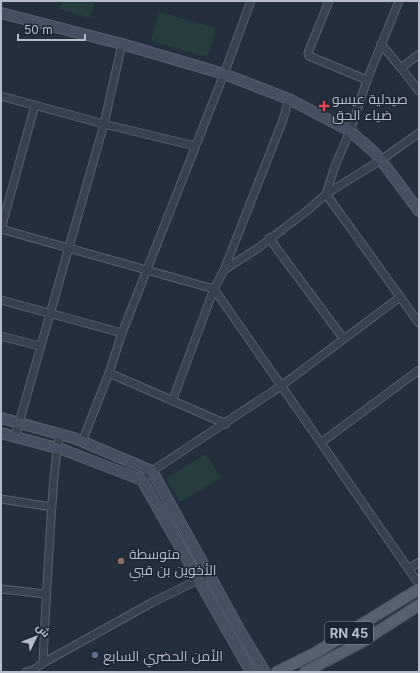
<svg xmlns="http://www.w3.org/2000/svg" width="420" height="673" viewBox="0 0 420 673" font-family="Inter,Cairo,sans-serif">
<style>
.green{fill:#263c3f}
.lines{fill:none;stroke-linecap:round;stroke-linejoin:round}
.street-casing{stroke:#565f6c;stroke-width:9}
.secondary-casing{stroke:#565f6c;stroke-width:12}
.primary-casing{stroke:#414a57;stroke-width:13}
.street{stroke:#38414e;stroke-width:7}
.secondary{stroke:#465061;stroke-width:10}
.primary{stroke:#56606e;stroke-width:11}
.health-dot{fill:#e0444e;stroke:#1d2633;stroke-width:1.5}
.education-dot{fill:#8d6e63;stroke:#1d2633;stroke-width:1.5}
.service-dot{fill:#5c6f8a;stroke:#1d2633;stroke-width:1.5}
.labels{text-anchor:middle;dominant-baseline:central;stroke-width:3;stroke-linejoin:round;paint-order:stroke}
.shield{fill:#1d2633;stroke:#878f9c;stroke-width:1}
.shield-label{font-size:13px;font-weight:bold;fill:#b4bcc9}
.poi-label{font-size:14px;fill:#b4bcc9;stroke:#1d2633;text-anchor:start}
</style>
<rect width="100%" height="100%" fill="#242f3e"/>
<g class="green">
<path d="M62,1h33l-5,17 -30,-9z"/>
<path d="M159,12l57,16 -8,29 -57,-16z"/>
<path d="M206,454l15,24 -41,24 -14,-24z"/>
</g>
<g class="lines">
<g class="street-casing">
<g id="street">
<path d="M329,1l-21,52 1,3 58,24"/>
<path d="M399,1l-32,79 -17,51 -15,35 -9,28 93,129"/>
<path d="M381,44l20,24 18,-14"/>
<path d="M401,68l18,23"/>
<path d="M1,96l103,28 91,22"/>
<path d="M1,229l213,60 10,-19 59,-150 6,-21"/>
<path d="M1,229l34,-124"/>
<path d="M269,238l74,100"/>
<path d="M224,270l34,-22 50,-38 18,-16 55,-34 38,-27"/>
<path d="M214,289l205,295"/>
<path d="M1,300l121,33"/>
<path d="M1,336l39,10"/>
<path d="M109,373l117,51"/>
<path d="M173,399l41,-110"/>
<path d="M15,437l89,-313 18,-80"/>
<path d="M82,442l27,-69 13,-40 102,-259 27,-73"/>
<path d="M322,442l97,-72"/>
<path d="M142,480l10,-9 129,-85 119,-89"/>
<path d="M1,499l51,8"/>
<path d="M409,569l10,-7"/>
<path d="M1,589l45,5"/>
<path d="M43,663c2,-48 5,-96 8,-144 2,-28 3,-57 9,-85"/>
<path d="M26,672l9,-3 8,-6 110,-61 45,-22 11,-5"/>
</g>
</g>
<g class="secondary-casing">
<g id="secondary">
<path d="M1,13l121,31 102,30 65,25 61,32 24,21 7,8 38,51"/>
<path d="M1,418l73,20 78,33 88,160 25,41"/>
<path d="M1,433l63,17 78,30 109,192"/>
</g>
</g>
<g class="primary-casing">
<g id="primary">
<path d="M277,672l40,-20 102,-63"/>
<path d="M305,672l55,-29 59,-38"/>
</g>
</g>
<use href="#street" class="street"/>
<use href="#secondary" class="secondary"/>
<use href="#primary" class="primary"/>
</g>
<path class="health-dot" d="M322 100h4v4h4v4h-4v4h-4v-4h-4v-4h4z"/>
<circle class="education-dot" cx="121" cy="561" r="4"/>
<circle class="service-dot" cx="95" cy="655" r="4"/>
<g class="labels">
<rect class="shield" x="325" y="622" width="48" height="22" rx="3"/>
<g class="shield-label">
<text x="349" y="633">RN 45</text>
</g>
<g class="poi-label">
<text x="332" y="98">صيدلية عيسو<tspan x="332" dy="16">ضياء الحق</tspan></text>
<text x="129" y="553">متوسطة<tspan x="129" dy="16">الأخوين بن قبي</tspan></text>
<text x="103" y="655">الأمن الحضري السابع</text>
</g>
</g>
<rect width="420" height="673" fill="none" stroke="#b4bcc9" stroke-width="4"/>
<g transform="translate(36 637) rotate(47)" stroke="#1d2633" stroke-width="3" paint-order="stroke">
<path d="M0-3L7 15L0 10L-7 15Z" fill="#b4bcc9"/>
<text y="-6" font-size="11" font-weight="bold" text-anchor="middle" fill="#b4bcc9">ش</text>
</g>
<path d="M18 34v6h67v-6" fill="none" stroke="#b4bcc9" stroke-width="2"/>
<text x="24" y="34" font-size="12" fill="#b4bcc9" stroke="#1d2633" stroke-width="3" paint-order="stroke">50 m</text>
</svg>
